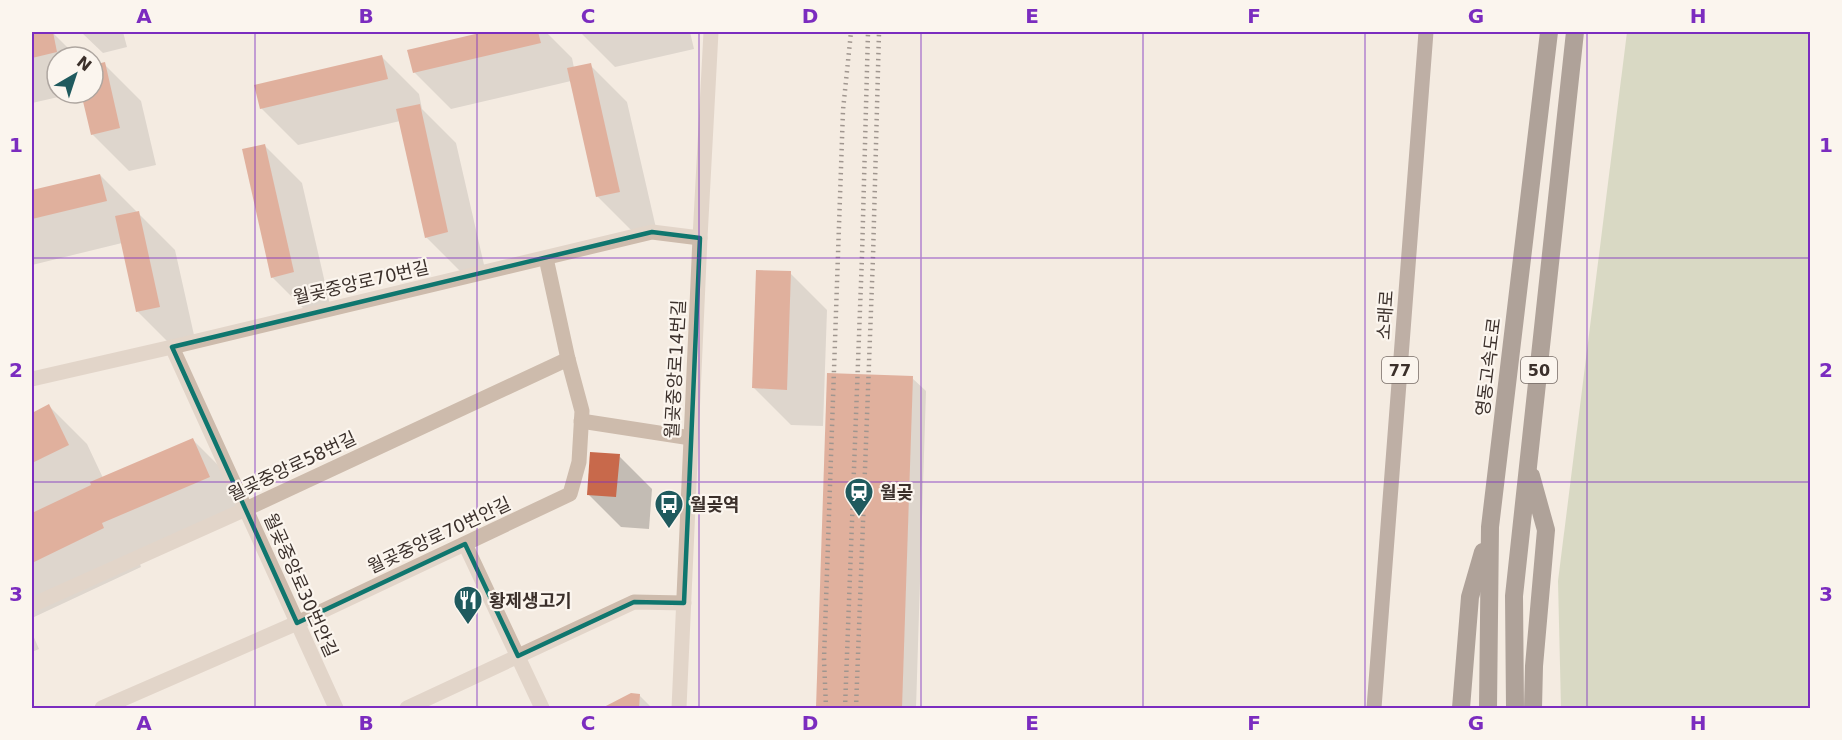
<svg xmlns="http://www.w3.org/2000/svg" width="1842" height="740" viewBox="0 0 1842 740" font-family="'DejaVu Sans','Noto Sans KR',sans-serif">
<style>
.green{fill:#b8c4a0}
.shadow{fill:#0003}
.building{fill:#c8694b}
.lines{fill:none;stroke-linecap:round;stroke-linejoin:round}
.minor{stroke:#cdbbac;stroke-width:15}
.major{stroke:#7d675c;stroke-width:15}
.highway{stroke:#5c4a42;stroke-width:18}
.rail{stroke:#3b302b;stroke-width:4.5;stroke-dasharray:1.5 4.5;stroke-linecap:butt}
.marked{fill:none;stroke:#0f766e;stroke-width:4.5;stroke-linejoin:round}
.grid{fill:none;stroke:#7b2cbf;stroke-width:1.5;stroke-opacity:0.55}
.labels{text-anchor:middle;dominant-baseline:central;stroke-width:4.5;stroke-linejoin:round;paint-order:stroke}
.shield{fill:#fbf5ee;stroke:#756b66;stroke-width:1.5}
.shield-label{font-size:16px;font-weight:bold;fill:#3b302b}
.street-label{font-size:18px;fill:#3b302b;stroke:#fbf5ee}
.poi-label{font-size:18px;font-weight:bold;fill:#3b302b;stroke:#fbf5ee;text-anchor:start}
.neatline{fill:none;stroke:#7b2cbf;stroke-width:2}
.grid-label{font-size:20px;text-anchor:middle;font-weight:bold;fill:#7b2cbf}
</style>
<rect width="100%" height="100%" fill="#f4ebe1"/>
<path class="green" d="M1627,32h183v676h-249l-3,-127z"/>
<g class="shadow">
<path d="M52,32l25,25h-20v36h19l-44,10v-67z"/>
<path d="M81,32h42l4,15 -24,6z"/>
<path d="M490,32h56l26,26 2,10 16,-3 37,37 29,126 -22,5 -37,-37 -26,-115 -120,28 -37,-37 -5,-21z"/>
<path d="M580,32h110l4,17 -79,18z"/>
<path d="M382,57l37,37 3,15 34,34 29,126 -22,5 -37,-37 -26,-116 -102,24 -37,-37z"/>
<path d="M104,64l37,37 15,64 -27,6 -37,-37 -9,-41h10v-27z"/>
<path d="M265,146l37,37 29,126 -22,5 -37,-37z"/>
<path d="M100,175l75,75 21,94 -22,4 -37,-37 -15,-68 -90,22v-74z"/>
<path d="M790,273l37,37 -4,116 -32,-1 -37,-37z"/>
<path d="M828,375l84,3 14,13 -10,317h-98z"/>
<path d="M49,406l38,38 16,34 90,-38 38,38 16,37 -108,46 2,6 -109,51v-204z"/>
<path d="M619,456l33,33 -3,40 -28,-2 -33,-33z"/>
<path d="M32,633l7,16 -7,3z"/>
<path d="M631,695h8l13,13h-46z"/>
</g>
<g class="building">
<path d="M45,32h8l4,20 -25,6v-24z"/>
<path d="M484,32h54l3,11 -128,30 -6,-23z"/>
<path d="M382,55l6,24 -128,30 -6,-24z"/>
<path d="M105,62l15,66 -29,7 -10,-42h12v-28z"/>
<path d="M591,63l29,129 -24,5 -29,-129z"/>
<path d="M420,104l28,128 -23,6 -29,-129z"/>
<path d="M265,144l29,128 -23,6 -29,-129z"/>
<path d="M100,174l7,27 -75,18v-29z"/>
<path d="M139,211l21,96 -24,5 -21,-96z"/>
<path d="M756,270l35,1 -4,119 -35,-2z"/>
<path d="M827,373l86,3 -11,332h-86z"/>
<path d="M49,404l20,41 -37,18v-50z"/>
<path d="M193,438l17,39 -108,46 2,5 -72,35v-50l59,-28 -1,-3z"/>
<path d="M590,452l30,2 -4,43 -29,-2z"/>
<path d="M631,693l9,1 -1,14h-37z"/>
</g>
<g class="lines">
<g class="minor">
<path d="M172,347l164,361"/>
<path d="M32,379l140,-32 480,-115 48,6"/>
<path d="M581,421l110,17"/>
<path d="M465,544l77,164"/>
<path d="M32,605l214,-96 322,-150"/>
<path d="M102,708l195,-85 273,-129 9,-32 3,-51 -14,-52 -22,-101"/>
<path d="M407,708l227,-106 50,1"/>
<path d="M679,708l21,-470 11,-206"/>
</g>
<path class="major" d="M1374,708l52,-676"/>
<g class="highway">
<path d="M1531,476l15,54 -12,136 -1,42"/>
<path d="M1461,708l9,-111 13,-45"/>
<path d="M1488,708l2,-181 59,-495"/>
<path d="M1515,708l-1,-112 61,-564"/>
</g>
<g class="rail">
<path d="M826,708l-2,-49 19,-549 8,-78"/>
<path d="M845,708l17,-452 6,-224"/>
<path d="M856,708l17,-451 6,-225"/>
</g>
</g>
<path d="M0 0H1842V740H0ZM652,232l48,6 -16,365 -50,-1 -116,54 -53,-112 -168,79 -125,-276z" fill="#f4ebe1" fill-opacity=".55" fill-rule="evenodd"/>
<path class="marked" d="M652,232l48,6 -16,365 -50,-1 -116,54 -53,-112 -168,79 -125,-276z"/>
<path class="grid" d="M255,32v676M477,32v676M699,32v676M921,32v676M1143,32v676M1365,32v676M1587,32v676M32,258h1778M32,482h1778"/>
<defs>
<g id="station-pin" transform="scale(1.5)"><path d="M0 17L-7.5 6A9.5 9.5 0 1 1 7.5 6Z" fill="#1f5a5e" stroke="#fbf5ee"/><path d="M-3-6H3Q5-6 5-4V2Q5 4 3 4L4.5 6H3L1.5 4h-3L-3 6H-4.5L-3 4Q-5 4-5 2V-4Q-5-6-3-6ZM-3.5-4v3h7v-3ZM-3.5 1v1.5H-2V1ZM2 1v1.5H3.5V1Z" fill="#fff"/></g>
<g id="bus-pin" transform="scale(1.5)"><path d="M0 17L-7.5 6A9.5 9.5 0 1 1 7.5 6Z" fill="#1f5a5e" stroke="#fbf5ee"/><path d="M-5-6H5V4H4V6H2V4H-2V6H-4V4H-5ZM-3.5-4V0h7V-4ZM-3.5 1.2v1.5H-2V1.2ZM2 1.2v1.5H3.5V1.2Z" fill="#fff"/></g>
<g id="restaurant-pin" transform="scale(1.5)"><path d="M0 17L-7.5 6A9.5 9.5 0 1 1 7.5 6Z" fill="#1f5a5e" stroke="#fbf5ee"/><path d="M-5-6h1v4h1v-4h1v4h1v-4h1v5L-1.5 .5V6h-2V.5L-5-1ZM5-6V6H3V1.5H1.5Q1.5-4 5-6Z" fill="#fff"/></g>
</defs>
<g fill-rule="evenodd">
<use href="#station-pin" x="859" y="492"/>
<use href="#bus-pin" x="669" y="504"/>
<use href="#restaurant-pin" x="468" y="600"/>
</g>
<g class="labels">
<g class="shield">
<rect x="1382" y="357" width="36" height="26" rx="4.5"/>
<rect x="1521" y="357" width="36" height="26" rx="4.5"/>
</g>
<g class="shield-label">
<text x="1400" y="370">77</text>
<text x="1539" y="370">50</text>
</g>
<g class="street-label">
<text transform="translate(361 282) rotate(-13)">월곶중앙로70번길</text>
<text transform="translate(1385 315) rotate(-86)">소래로</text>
<text transform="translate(1488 367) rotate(-83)">영동고속도로</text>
<text transform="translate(675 369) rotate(-87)">월곶중앙로14번길</text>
<text transform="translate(292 466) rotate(-25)">월곶중앙로58번길</text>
<text transform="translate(439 535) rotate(-25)">월곶중앙로70번안길</text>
<text transform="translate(301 585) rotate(66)">월곶중앙로30번안길</text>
</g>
<g class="poi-label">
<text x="880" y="492">월곶</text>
<text x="690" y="504">월곶역</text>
<text x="489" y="600">황제생고기</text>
</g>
</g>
<rect width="1842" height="740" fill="none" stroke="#fbf5ee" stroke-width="66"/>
<g transform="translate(75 75) rotate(39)"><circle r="28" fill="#fbf5ee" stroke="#aea6a0" stroke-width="1.5"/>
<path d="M0-4.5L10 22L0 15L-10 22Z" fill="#1f5a5e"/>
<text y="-9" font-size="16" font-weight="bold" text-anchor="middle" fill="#3b302b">N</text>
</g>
<rect x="33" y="33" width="1776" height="674" class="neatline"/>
<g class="grid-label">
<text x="144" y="23">A</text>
<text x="366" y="23">B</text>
<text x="588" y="23">C</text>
<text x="810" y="23">D</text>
<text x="1032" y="23">E</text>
<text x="1254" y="23">F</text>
<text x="1476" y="23">G</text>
<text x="1698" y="23">H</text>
<text x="16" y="152">1</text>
<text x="1826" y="152">1</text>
<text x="16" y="377">2</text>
<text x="1826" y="377">2</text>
<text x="16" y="601">3</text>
<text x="1826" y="601">3</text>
<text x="144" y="730">A</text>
<text x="366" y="730">B</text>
<text x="588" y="730">C</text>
<text x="810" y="730">D</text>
<text x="1032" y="730">E</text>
<text x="1254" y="730">F</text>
<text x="1476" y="730">G</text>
<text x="1698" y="730">H</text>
</g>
</svg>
